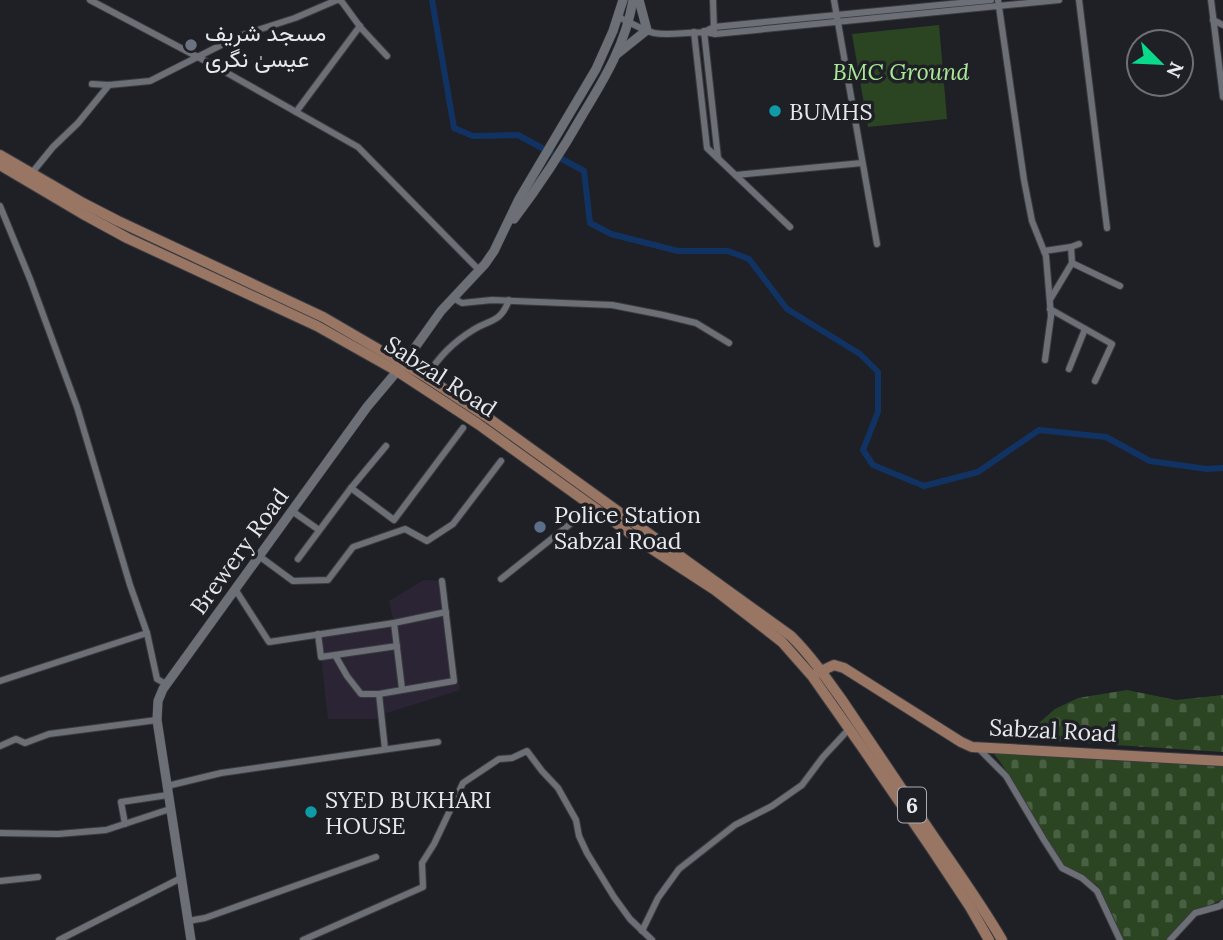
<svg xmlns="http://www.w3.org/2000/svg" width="1223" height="940" viewBox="0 0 1223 940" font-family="Lora,Vazirmatn,serif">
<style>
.commercial{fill:#2b2434}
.cemetery{fill:url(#cemetery-stones)}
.park{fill:#2b4523}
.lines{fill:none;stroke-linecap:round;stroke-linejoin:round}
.canal{stroke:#113364;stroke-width:6}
.minor-casing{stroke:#3a3b40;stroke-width:8}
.secondary-casing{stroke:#3a3b40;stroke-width:10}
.primary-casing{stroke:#3a3b40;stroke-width:12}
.minor{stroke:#6d6f76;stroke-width:6}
.secondary{stroke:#6d6f76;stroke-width:9}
.primary{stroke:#997664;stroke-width:10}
.worship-dot{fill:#6b7280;stroke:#1f2026;stroke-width:2.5}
.culture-dot{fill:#0f9aa8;stroke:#1f2026;stroke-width:2.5}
.service-dot{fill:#5c6f8a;stroke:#1f2026;stroke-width:2.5}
.labels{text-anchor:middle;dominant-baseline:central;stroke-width:7;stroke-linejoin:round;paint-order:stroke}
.shield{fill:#1f2026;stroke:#abacb1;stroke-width:2}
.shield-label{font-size:21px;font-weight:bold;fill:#e7e8ec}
.poi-label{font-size:23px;fill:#e7e8ec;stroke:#1f2026;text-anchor:start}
.park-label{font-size:23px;font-style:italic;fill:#aae998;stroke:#1f2026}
.street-label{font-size:23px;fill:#e7e8ec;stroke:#1f2026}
</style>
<defs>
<pattern id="cemetery-stones" width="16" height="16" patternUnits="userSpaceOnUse" patternTransform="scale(1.75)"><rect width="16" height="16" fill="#2b4523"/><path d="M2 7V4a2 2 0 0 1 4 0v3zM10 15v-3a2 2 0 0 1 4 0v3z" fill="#4a6043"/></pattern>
</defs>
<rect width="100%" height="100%" fill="#1f2026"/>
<path class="commercial" d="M424,580l18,1 18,109 -80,25 -1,4h-51l-9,-81 75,-15 -5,-22z"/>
<g class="cemetery">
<path d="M1127,690l49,10 47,-5v57l-199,-13 8,-10 23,-20 23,-11z"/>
<path d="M990,749l233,12v137l-4,3 -24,11 -30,28h-42l-25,-54 -15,-11 -21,-11 -61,-101z"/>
</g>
<path class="park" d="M939,25l8,94 -79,8 -16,-93z"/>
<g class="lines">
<path class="canal" d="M432,0l22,128 19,8 45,-1 66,36 6,52 21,11 67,17h50l21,8 38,50 73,45 18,18v40l-15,38 10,15 51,21 54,-14 61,-42 67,7 44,24 57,8 16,-1"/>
<g class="minor-casing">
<g id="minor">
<path d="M90,0l123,65 145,82 121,123"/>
<path d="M339,0l3,2 19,26 26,28"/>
<path d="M713,0l1,30"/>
<path d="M834,0l43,244"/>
<path d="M998,0l26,180 8,41 14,35 5,60 -6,44"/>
<path d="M1079,0l28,228"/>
<path d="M1211,0l12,97"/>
<path d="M618,17c12,5 24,13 36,16 20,4 41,-4 61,1l344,-34"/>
<path d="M1213,20l10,5"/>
<path d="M704,31l14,127"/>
<path d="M706,31l8,-4 277,-27"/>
<path d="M694,32l13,116 83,79"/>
<path d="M92,84l17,1 41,-4 89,-45 56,-18 42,-18"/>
<path d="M296,112l64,-86"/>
<path d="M31,174l22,-27 25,-24 31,-38"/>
<path d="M736,175l126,-12"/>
<path d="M0,206l30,73 47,128 53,178 17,48 10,46 9,5"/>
<path d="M1044,251l27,-4 8,-3"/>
<path d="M1072,263l48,23"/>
<path d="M453,298l9,5 30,-3 120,5 51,10 33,8 33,20"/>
<path d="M1051,298l21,-35 -1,-16"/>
<path d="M1050,309l62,35 -17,37"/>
<path d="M1069,369l16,-40"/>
<path d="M426,377c13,-20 26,-34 47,-47 17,-11 27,-6 36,-30"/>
<path d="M351,488l43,32 69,-92"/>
<path d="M292,511l27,19"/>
<path d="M259,556l34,25 35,-1 25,-33 52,-18 22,12 26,-17 48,-63"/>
<path d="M298,559l53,-71 35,-42"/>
<path d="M501,579l92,-73"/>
<path d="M235,589l34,53 125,-19 52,-11"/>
<path d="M394,623l8,66"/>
<path d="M318,634l3,23 76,-11"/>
<path d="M335,655l12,21 14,18h18l75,-13 -12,-100"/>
<path d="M0,681l147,-48"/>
<path d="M379,694l6,55"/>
<path d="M0,746l16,-7 9,4 24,-9 108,-14"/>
<path d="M979,749l27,27 38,64 18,28 20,10 15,13 23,49"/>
<path d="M167,786l54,-13 217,-31"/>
<path d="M125,824l-4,-22 47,-7"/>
<path d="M0,833l58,1 48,-4 64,-21"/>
<path d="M0,881l38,-4"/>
<path d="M188,921l17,-3 171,-61"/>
<path d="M642,931l16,-33 21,-29 56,-44 37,-19 30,-21 21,-28 26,-28"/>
<path d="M59,940l122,-62"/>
<path d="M303,940l120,-53 -1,-24 12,-19 29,-61 36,-24 13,-1 15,-7 15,20 16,17 18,32 3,16 8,17 27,44 16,22 22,21"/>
<path d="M1170,940l25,-27 25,-7 3,-3"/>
</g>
</g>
<g class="secondary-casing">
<g id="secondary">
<path d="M617,54l30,-24 -8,-30"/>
<path d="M514,219c25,-33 48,-68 69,-105 22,-36 43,-71 50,-114"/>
<path d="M191,940l-34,-220 1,-19 5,-12 204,-282 37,-44 37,-52 44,-47 9,-13 25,-52 77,-130 17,-38 10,-31"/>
</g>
</g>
<g class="primary-casing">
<g id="primary">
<path d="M0,155l83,48 35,18 205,96 103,60 61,40 304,219c20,20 36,43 53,67 22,33 44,65 66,98 30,47 64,91 92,139"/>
<path d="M0,165l83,49 44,24 190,88 80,45 81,53 174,125 63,41 67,52 30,34 52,74 67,98 39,59 19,33"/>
<path d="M817,673l17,-8 10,3 117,74 11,5 251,14"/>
</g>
</g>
<use href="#minor" class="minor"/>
<use href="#secondary" class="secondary"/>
<use href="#primary" class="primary"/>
</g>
<circle class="worship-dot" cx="191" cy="45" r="7"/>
<g class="culture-dot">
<circle cx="775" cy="111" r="7"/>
<circle cx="311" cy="812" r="7"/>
</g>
<circle class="service-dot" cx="540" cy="527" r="7"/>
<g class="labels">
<rect class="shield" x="898" y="787.5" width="28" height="35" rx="5"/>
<g class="shield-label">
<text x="912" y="805">6</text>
</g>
<g class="poi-label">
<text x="205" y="32">مسجد شریف<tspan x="205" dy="26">عیسیٰ نگری</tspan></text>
<text x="789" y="111">BUMHS</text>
<text x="554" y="514">Police Station<tspan x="554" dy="26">Sabzal Road</tspan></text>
<text x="325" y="799">SYED BUKHARI<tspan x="325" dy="26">HOUSE</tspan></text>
</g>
<g class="park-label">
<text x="901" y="71">BMC Ground</text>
</g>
<g class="street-label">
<text transform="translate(441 376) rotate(33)">Sabzal Road</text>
<text transform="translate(239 551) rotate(-54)">Brewery Road</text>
<text transform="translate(1053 730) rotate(3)">Sabzal Road</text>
</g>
</g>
<g transform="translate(1160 63) rotate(114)"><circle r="33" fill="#1f2026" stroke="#6f7075" stroke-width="2"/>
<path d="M0-5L12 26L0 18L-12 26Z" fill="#09d98b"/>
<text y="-10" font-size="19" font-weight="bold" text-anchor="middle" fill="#e7e8ec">N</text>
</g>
</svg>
